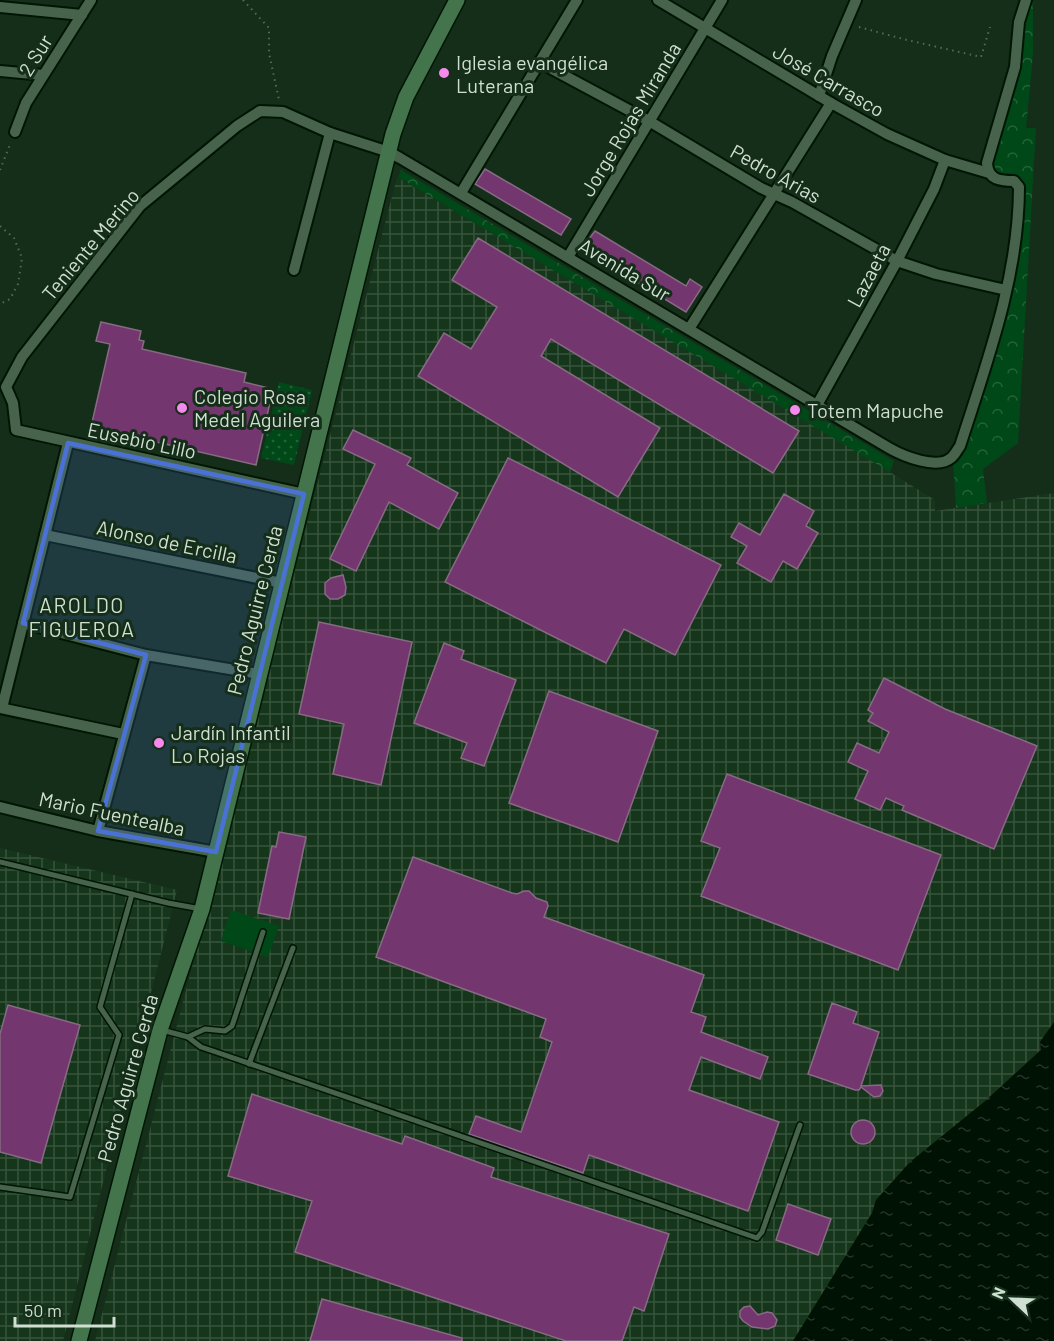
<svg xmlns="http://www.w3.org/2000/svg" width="1054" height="1341" viewBox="0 0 1054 1341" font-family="Barlow,sans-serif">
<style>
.industrial{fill:url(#industrial-grid)}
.grass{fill:url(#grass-dots)}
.park{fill:url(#park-crowns)}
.garden{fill:#004818}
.water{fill:url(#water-ripples)}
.building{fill:#73366e;stroke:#866b83;stroke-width:1.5}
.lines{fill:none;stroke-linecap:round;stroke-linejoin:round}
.lane-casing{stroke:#001604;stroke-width:8}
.street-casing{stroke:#001604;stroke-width:14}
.secondary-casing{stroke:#001604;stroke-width:18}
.path{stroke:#556b59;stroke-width:2;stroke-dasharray:1.5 4.5;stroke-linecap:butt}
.lane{stroke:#48634b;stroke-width:5}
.street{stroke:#48634b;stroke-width:10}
.secondary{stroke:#43744c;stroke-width:15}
.marked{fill:#4a72d6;fill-opacity:0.2;stroke:#4a72d6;stroke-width:4.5;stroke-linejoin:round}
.poi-dot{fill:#f689ed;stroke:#152e19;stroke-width:2}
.labels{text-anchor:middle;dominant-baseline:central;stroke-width:6;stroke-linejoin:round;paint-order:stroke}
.street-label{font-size:20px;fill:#cfdfd1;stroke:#152e19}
.poi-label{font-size:20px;fill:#cfdfd1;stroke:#152e19;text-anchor:start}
.neighbourhood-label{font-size:21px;letter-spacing:1.5px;fill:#cfdfd1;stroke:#152e19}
</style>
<defs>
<pattern id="industrial-grid" width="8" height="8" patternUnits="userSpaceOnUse" patternTransform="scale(1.5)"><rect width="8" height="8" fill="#16361c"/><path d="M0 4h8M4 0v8" fill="none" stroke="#37533c"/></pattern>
<pattern id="grass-dots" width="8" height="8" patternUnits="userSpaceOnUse" patternTransform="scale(1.5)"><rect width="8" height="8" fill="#004818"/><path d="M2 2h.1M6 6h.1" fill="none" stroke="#246239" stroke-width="1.8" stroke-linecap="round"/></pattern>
<pattern id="park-crowns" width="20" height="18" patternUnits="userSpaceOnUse" patternTransform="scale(1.5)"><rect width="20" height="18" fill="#004818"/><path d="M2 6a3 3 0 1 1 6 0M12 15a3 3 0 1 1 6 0" fill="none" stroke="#246239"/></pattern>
<pattern id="water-ripples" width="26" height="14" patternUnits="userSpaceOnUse" patternTransform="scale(1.5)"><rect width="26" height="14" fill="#001203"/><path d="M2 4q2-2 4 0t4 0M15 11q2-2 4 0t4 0" fill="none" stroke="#243427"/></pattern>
</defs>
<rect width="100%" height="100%" fill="#152e19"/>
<g class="industrial">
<path d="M397,177l402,239 136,84v11l119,-18v529l-14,20 1,7 -57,53 -74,60 -34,38 -4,13 -79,128h-698z"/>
<path d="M0,848l177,42 -114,451h-63z"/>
</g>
<path class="grass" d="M279,382l33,8 -18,75 -33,-7z"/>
<g class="park">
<path d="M1026,0h7v54l-7,74h10l-18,315 -35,26 4,34 -31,5 -3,-50 43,-125 23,-146 -30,-14z"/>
<path d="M401,170l493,291 -4,11 -492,-295z"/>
</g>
<path class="garden" d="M231,910l48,16 -11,31 -47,-16z"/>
<path class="water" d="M1054,1022v319h-261l79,-128 4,-13 34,-38 74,-60 57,-52 -1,-8z"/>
<g class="building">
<path d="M485,169l86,50 -10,16 -86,-51z"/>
<path d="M595,231l91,55 4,-7 12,8 -16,25 -99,-60 -2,-8z"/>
<path d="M478,238l321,193 -26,42 -222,-134 -10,17 119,72 -42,69 -200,-121 26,-43 27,16 26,-42 -45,-27z"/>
<path d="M101,322l40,9 -2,9 5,1 -2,8 104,24 -2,9 29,7 -17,76 -165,-38 19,-83 -14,-3z"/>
<path d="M353,430l58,28 -4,7 51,28 -19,36 -50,-27 -33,69 -26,-12 45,-95 -32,-15z"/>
<path d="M508,458l213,107 -46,90 -51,-26 -18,34 -161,-81z"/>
<path d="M784,494l30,17 -8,15 12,7 -21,36 -14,-8 -12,21 -34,-19 10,-17 -16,-9 8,-14 21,12z"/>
<path d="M343,575l3,12 -1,8 -7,4h-8l-5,-5v-11l6,-5z"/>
<path d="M319,622l93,20 -31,143 -48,-11 11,-50 -45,-10z"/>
<path d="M444,643l20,8 -3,8 55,21 -32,86 -23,-8 6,-15 -53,-20z"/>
<path d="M884,678l61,31 92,37 -43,103 -92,-39 2,-4 -18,-8 -6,12 -25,-11 13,-28 -20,-9 9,-19 22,10 10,-21 -21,-11 5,-8 -5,-3z"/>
<path d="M549,691l109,40 -40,111 -109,-39z"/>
<path d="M727,774l214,81 -43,115 -197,-74 19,-48 -19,-7z"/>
<path d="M279,832l27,5 -17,82 -31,-6 14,-67 4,1z"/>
<path d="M413,857l99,36 5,1 7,-3h5l7,7 11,4 1,4 -4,11 160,58 -13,37 15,5 -5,15 67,25 -8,22 -59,-22 -12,33 90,32 -31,89 -159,-56 -6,18 -114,-39 7,-18 45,16 31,-90 -12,-5 6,-18 -170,-62z"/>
<path d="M832,1003l25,9 -4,11 26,9 -18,54 20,-1 2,6 -3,5 -6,1 -13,-10 -2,3h-4l-47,-16z"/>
<path d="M8,1005l72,20 -39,138 -41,-11v-118z"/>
<path d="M252,1094l150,50 3,-8 89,32 -3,9 178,57 -25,77 -10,-4 -12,34h-56l-271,-89 17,-51 -84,-25z"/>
<circle cx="863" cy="1132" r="12"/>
<path d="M788,1204l43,15 -13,36 -42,-15z"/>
<path d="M322,1299l140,39v3h-152z"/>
<path d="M750,1306l8,9 9,-3 5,1 5,7 -2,6 -7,3 -16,-2 -9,-6 -3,-4v-6l4,-4z"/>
</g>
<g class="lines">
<g class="lane-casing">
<g id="lane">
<path d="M0,862l168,41 33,6"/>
<path d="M162,1030l26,7 13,10 15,5 541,186 5,-6 38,-107"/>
<path d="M188,1037l17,-8 20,2 7,-5 31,-94"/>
<path d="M249,1064l44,-116"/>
<path d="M0,1187l70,10 49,-162 -19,-28 32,-113"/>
</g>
</g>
<g class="street-casing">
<g id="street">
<path d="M658,0l173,103 56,31 58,26 44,13"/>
<path d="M0,7l82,8"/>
<path d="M539,62l110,59 112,67 31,14 105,59 39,13 70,16"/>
<path d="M0,71l43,4"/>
<path d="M819,96l13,-40 24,-56"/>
<path d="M15,132l11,-29 65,-103"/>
<path d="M461,193l116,-193"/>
<path d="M568,257l154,-257"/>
<path d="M294,270l36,-137"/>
<path d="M689,329l142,-226"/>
<path d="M817,405l80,-144 37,-72 11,-29"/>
<path d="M304,494l-288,-64 -3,-27 -7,-16 16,-30 118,-151 97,-80 23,-15 23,1 47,21 59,19 11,6 489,290c14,8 48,22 62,10 4,-3 6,-8 9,-12 27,-84 59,-170 59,-259l-5,-6c-14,0 -26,-1 -27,-18l28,-96 4,-45 7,-22"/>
<path d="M45,535l237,48"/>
<path d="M23,623l123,32 113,19"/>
<path d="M0,708l123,26"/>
<path d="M2,708l66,-265"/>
<path d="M0,807l98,24 118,21"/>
<path d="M98,831l48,-176"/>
</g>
</g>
<g class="secondary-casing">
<path id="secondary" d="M79,1341l81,-311 42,-121 191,-775 13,-37 51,-97"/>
</g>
<g class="path">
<path d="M243,0l26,28v25l10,47"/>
<path d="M859,27l48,13 74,17 9,-30"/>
<path d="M0,170l11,-28"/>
<path d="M0,226l14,12 8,20 -4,26 -8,15 -10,5"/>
</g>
<use href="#lane" class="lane"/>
<use href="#street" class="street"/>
<use href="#secondary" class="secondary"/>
</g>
<path class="marked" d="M68,443l236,51 -88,358 -118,-21 48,-176 -123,-32z"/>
<g class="poi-dot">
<circle cx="444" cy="73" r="6"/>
<circle cx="182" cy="408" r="6"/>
<circle cx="795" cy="410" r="6"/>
<circle cx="159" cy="743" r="6"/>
</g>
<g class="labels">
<g class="street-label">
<text transform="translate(35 55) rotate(-58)">2 Sur</text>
<text transform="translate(829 80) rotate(30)">José Carrasco</text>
<text transform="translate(630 119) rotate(-59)">Jorge Rojas Miranda</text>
<text transform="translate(776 173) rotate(29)">Pedro Arias</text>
<text transform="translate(90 244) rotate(-50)">Teniente Merino</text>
<text transform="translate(625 269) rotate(31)">Avenida Sur</text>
<text transform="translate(868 275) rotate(-62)">Lazaeta</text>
<text transform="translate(142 440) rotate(12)">Eusebio Lillo</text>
<text transform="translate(167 541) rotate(12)">Alonso de Ercilla</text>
<text transform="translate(254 610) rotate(-76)">Pedro Aguirre Cerda</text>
<text transform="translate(112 813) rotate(12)">Mario Fuentealba</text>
<text transform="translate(127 1078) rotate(-74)">Pedro Aguirre Cerda</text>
</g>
<g class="poi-label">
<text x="456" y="62">Iglesia evangélica<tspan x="456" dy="23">Luterana</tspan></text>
<text x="194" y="396">Colegio Rosa<tspan x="194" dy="23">Medel Aguilera</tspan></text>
<text x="807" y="410">Totem Mapuche</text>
<text x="171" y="732">Jardín Infantil<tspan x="171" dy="23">Lo Rojas</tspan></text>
</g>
<g class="neighbourhood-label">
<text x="82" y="604">AROLDO<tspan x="82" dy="24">FIGUEROA</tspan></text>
</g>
</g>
<g transform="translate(1012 1299) rotate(293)" stroke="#152e19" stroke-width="4.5" paint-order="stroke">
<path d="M0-4.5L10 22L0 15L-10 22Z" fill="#cfdfd1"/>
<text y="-9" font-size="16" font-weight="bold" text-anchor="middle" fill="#cfdfd1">N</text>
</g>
<path d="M15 1317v9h99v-9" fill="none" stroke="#cfdfd1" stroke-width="3"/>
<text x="24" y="1317" font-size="18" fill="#cfdfd1" stroke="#152e19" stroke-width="4.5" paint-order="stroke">50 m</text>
</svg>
